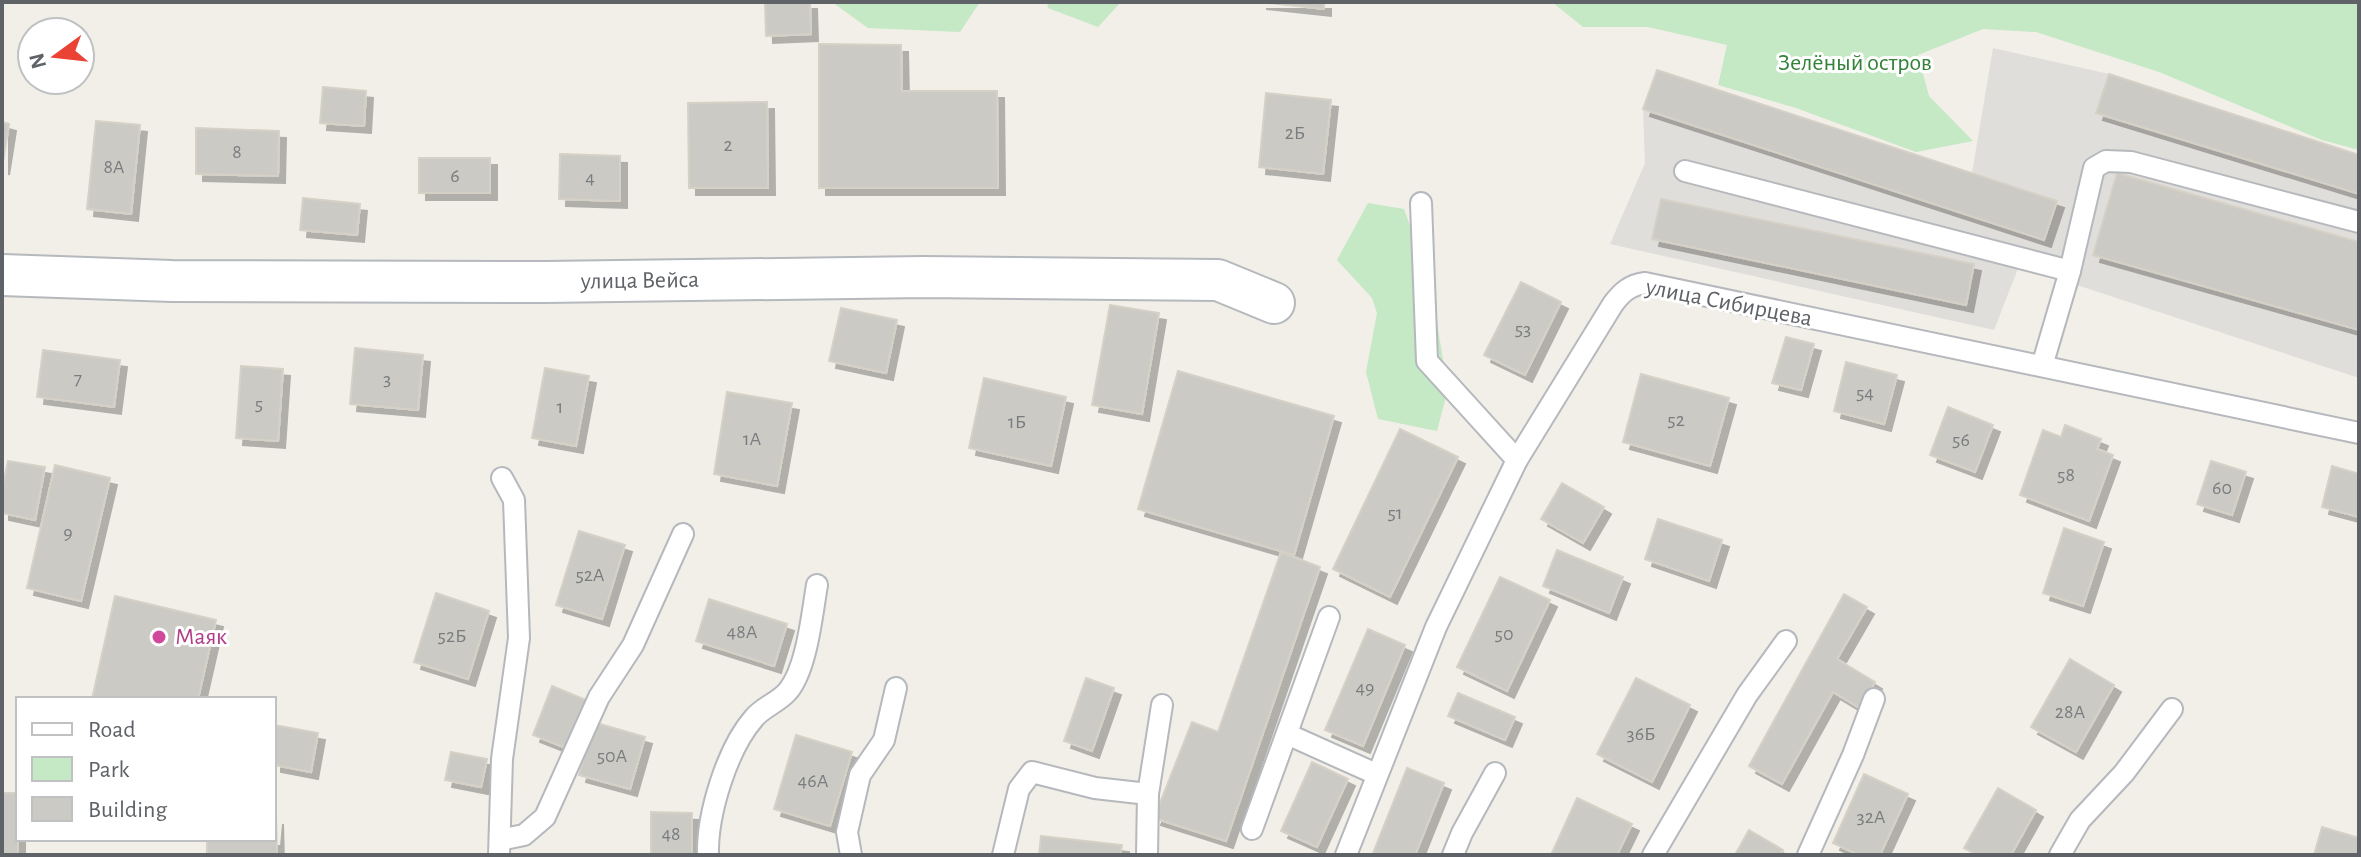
<svg xmlns="http://www.w3.org/2000/svg" width="2361" height="857" viewBox="0 0 2361 857" font-family="'Alegreya Sans',sans-serif">
<style>
.industrial{fill:#e0deda}
.green{fill:#c5e8c5}
.building{fill:#cccac5;stroke:#d6d1c6;stroke-width:2;filter:url(#shadow)}
.lines{fill:none;stroke-linecap:round;stroke-linejoin:round}
.lane-casing{stroke:#b5b8bc;stroke-width:24}
.street-casing{stroke:#b5b8bc;stroke-width:44}
.lane{stroke:#fff;stroke-width:20}
.street{stroke:#fff;stroke-width:40}
.hotel-dot{fill:#d1479c;stroke:#fff;stroke-width:3}
.labels{text-anchor:middle;dominant-baseline:central;stroke-width:6;stroke-linejoin:round;paint-order:stroke}
.number-label{font-size:20px;fill:#7a7d7f}
.park-label{font-size:24px;fill:#348238;stroke:#fff}
.street-label{font-size:24px;fill:#5f6368;stroke:#fff}
.hotel-label{font-size:24px;fill:#b23c85;stroke:#fff;text-anchor:start}
</style>
<defs>
<filter id="shadow"><feDropShadow dx="7" dy="7" stdDeviation="0" flood-color="#0004"/></filter>
</defs>
<rect width="100%" height="100%" fill="#f1efe8"/>
<path class="industrial" d="M1993,48l116,26 250,81v223l-340,-112 -25,64 -384,-86 35,-81 -2,-54 14,-39 315,103z"/>
<g class="green">
<path d="M832,2h148l-20,30 -92,-4z"/>
<path d="M1047,2h74l-23,25 -50,-19z"/>
<path d="M1552,2h807v148l-37,-10 -163,-68 -123,-40 -53,-3 -65,26 11,41 44,45 -57,11 -120,-44 -78,-23 9,-40 -79,-18h-65z"/>
<path d="M1368,203l36,6 26,73 18,107 -11,42 -59,-12 -12,-47 11,-59 -5,-15 -35,-38z"/>
</g>
<g class="building">
<path d="M765,2h45l1,32 -45,2z"/>
<path d="M1259,2h65v7z"/>
<path d="M819,44l82,1 1,46h95l1,97h-179z"/>
<path d="M1657,70l400,131 -13,39 -401,-131z"/>
<path d="M2109,74l250,81v39l-263,-81z"/>
<path d="M323,87l43,4 -2,35 -44,-3z"/>
<path d="M1266,93l65,7 -8,74 -64,-7z"/>
<path d="M767,102l1,86h-79l-1,-85z"/>
<path d="M96,121l44,4 -9,89 -44,-5z"/>
<path d="M2,122l7,2 -7,44z"/>
<path d="M196,128l83,3 -1,45 -82,-2z"/>
<path d="M560,154l60,2v45l-61,-2z"/>
<rect x="419" y="158" width="71" height="35"/>
<path d="M2117,173l242,69v88l-266,-75z"/>
<path d="M303,198l57,6 -3,31 -57,-5z"/>
<path d="M1661,199l313,65 -8,41 -314,-66z"/>
<path d="M1521,282l40,20 -36,73 -41,-20z"/>
<path d="M1110,305l49,8 -17,101 -50,-9z"/>
<path d="M841,308l56,12 -11,53 -57,-12z"/>
<path d="M1786,337l28,7 -13,46 -29,-7z"/>
<path d="M355,348l68,7 -5,55 -68,-6z"/>
<path d="M43,350l77,10 -6,47 -77,-10z"/>
<path d="M1846,362l51,13 -13,49 -50,-13z"/>
<path d="M241,366l42,3 -5,72 -42,-3z"/>
<path d="M545,368l44,8 -13,70 -44,-8z"/>
<path d="M1178,371l156,45 -40,139 -156,-46z"/>
<path d="M1641,374l88,24 -19,68 -87,-24z"/>
<path d="M984,378l82,19 -15,69 -82,-18z"/>
<path d="M727,392l65,11 -15,83 -63,-12z"/>
<path d="M1948,407l45,18 -18,47 -45,-17z"/>
<path d="M2065,425l36,14 -4,10 16,6 -24,66 -69,-26 23,-65 18,7z"/>
<path d="M1400,429l58,28 -68,140 -57,-28z"/>
<path d="M8,461l37,6 -10,53 -33,-7v-23z"/>
<path d="M2211,461l35,11 -14,43 -35,-11z"/>
<path d="M55,465l55,13 -29,123 -54,-13z"/>
<path d="M2332,466l27,8v43l-37,-10z"/>
<path d="M1562,483l42,24 -21,36 -42,-24z"/>
<path d="M1658,519l64,21 -13,41 -64,-22z"/>
<path d="M2064,528l40,14 -21,64 -40,-13z"/>
<path d="M579,531l46,14 -23,74 -46,-14z"/>
<path d="M1557,550l66,27 -14,36 -66,-27z"/>
<path d="M1281,552l39,15 -94,274 -72,-23 38,-96 26,10z"/>
<path d="M1500,577l50,23 -43,91 -50,-24z"/>
<path d="M436,593l53,18 -21,68 -54,-17z"/>
<path d="M1844,594l23,13 -30,52 38,23 -15,26 -27,-16 -51,92 -33,-18z"/>
<path d="M115,596l101,24 -18,79h-106z"/>
<path d="M709,599l78,25 -13,42 -78,-25z"/>
<path d="M1368,629l37,16 -42,101 -38,-16z"/>
<path d="M2070,659l44,26 -38,67 -45,-25z"/>
<path d="M1086,678l28,10 -22,63 -28,-10z"/>
<path d="M1636,678l54,27 -38,77 -55,-28z"/>
<path d="M552,686l34,14 -20,48 -33,-13z"/>
<path d="M1458,693l57,24 -10,23 -57,-24z"/>
<path d="M593,722l52,15 -15,52 -51,-14z"/>
<path d="M274,725l44,8 -7,39 -37,-7z"/>
<path d="M796,735l56,17 -22,74 -56,-17z"/>
<path d="M451,752l36,7 -6,28 -36,-7z"/>
<path d="M1312,762l36,17 -31,68 -36,-16z"/>
<path d="M1407,768l37,15 -29,72h-39l-3,-2z"/>
<path d="M1864,774l44,20 -28,61h-21l-26,-12z"/>
<path d="M1998,788l38,22 -25,45h-34l-13,-7z"/>
<rect x="2" y="793" width="16" height="62"/>
<path d="M1577,798l55,26 -15,31h-66z"/>
<path d="M651,812l41,1v42h-41z"/>
<path d="M276,817l1,38h-70v-16h67z"/>
<path d="M2322,827l37,11v17h-45z"/>
<path d="M1749,830l34,20 -3,5h-45z"/>
<path d="M1041,836l81,9 -2,10h-81z"/>
</g>
<g class="lines">
<g class="lane-casing">
<g id="lane">
<path d="M1685,171l385,100"/>
<path d="M1421,203l6,158 90,99"/>
<path d="M2042,366l28,-95 24,-103 12,-7 25,1 228,60"/>
<path d="M1287,734l89,40"/>
<path d="M1252,829l77,-212"/>
<path d="M500,840l24,-5 21,-18 54,-120 34,-52 50,-111"/>
<path d="M499,855l3,-96 17,-121 -5,-138 -12,-22"/>
<path d="M708,855c-1,-41 19,-106 46,-137 9,-11 25,-16 34,-27 19,-23 24,-77 29,-106"/>
<path d="M851,855l-4,-23 13,-57 24,-35 12,-52"/>
<path d="M1003,855l16,-66 13,-17 63,16 53,6"/>
<path d="M1147,855l1,-61 14,-89"/>
<path d="M1346,855l90,-228 81,-167 96,-156c9,-12 17,-19 32,-21l714,150"/>
<path d="M1453,855l9,-22 33,-60"/>
<path d="M1653,855l94,-160 39,-54"/>
<path d="M1808,855l45,-100 21,-56"/>
<path d="M2060,855l20,-35 44,-47 48,-64"/>
</g>
</g>
<g class="street-casing">
<g id="street">
<path id="s1" d="M2,275l170,6 373,1 379,-5 294,3 56,23"/>
</g>
</g>
<use href="#lane" class="lane"/>
<use href="#street" class="street"/>
</g>
<circle class="hotel-dot" cx="159" cy="637" r="8"/>
<g class="labels">
<g class="number-label">
<text x="1295" y="133">2Б</text>
<text x="728" y="145">2</text>
<text x="237" y="152">8</text>
<text x="114" y="167">8А</text>
<text x="455" y="176">6</text>
<text x="590" y="178">4</text>
<text x="1523" y="329">53</text>
<text x="78" y="379">7</text>
<text x="387" y="379">3</text>
<text x="1865" y="393">54</text>
<text x="259" y="404">5</text>
<text x="560" y="407">1</text>
<text x="1676" y="420">52</text>
<text x="1017" y="422">1Б</text>
<text x="752" y="439">1А</text>
<text x="1961" y="440">56</text>
<text x="2066" y="475">58</text>
<text x="2222" y="488">60</text>
<text x="1395" y="513">51</text>
<text x="68" y="533">9</text>
<text x="590" y="575">52А</text>
<text x="742" y="632">48А</text>
<text x="1504" y="634">50</text>
<text x="452" y="636">52Б</text>
<text x="1365" y="688">49</text>
<text x="2070" y="712">28А</text>
<text x="1641" y="734">36Б</text>
<text x="612" y="756">50А</text>
<text x="813" y="781">46А</text>
<text x="1871" y="817">32А</text>
<text x="671" y="834">48</text>
</g>
<g class="park-label">
<text x="1855" y="63">Зелёный остров</text>
</g>
<g class="street-label">
<text stroke="none"><textPath href="#s1" startOffset="638">улица Вейса</textPath></text>
<text transform="translate(1729 303) rotate(11)">улица Сибирцева</text>
</g>
<g class="hotel-label">
<text x="175" y="637">Маяк</text>
</g>
</g>
<rect width="2361" height="857" fill="none" stroke="#5f6368" stroke-width="8"/>
<rect x="16" y="697" width="260" height="144" fill="#ffffff" stroke="#bfc1c3" stroke-width="2"/>
<rect x="32" y="723" width="40" height="12" fill="#ffffff" stroke="#bfc1c3" stroke-width="2"/>
<text x="88" y="737" font-size="24" fill="#5f6368">Road</text>
<rect x="32" y="757" width="40" height="24" fill="#c5e8c5" stroke="#bfc1c3" stroke-width="2"/>
<text x="88" y="777" font-size="24" fill="#5f6368">Park</text>
<rect x="32" y="797" width="40" height="24" fill="#cccac5" stroke="#bfc1c3" stroke-width="2"/>
<text x="88" y="817" font-size="24" fill="#5f6368">Building</text>
<g transform="translate(56 56) rotate(255)"><circle r="38" fill="#ffffff" stroke="#bfc1c3" stroke-width="2"/>
<path d="M0-6L14 30L0 20L-14 30Z" fill="#ea4335"/>
<text y="-12" font-size="22" font-weight="bold" text-anchor="middle" fill="#5f6368">N</text>
</g>
</svg>
